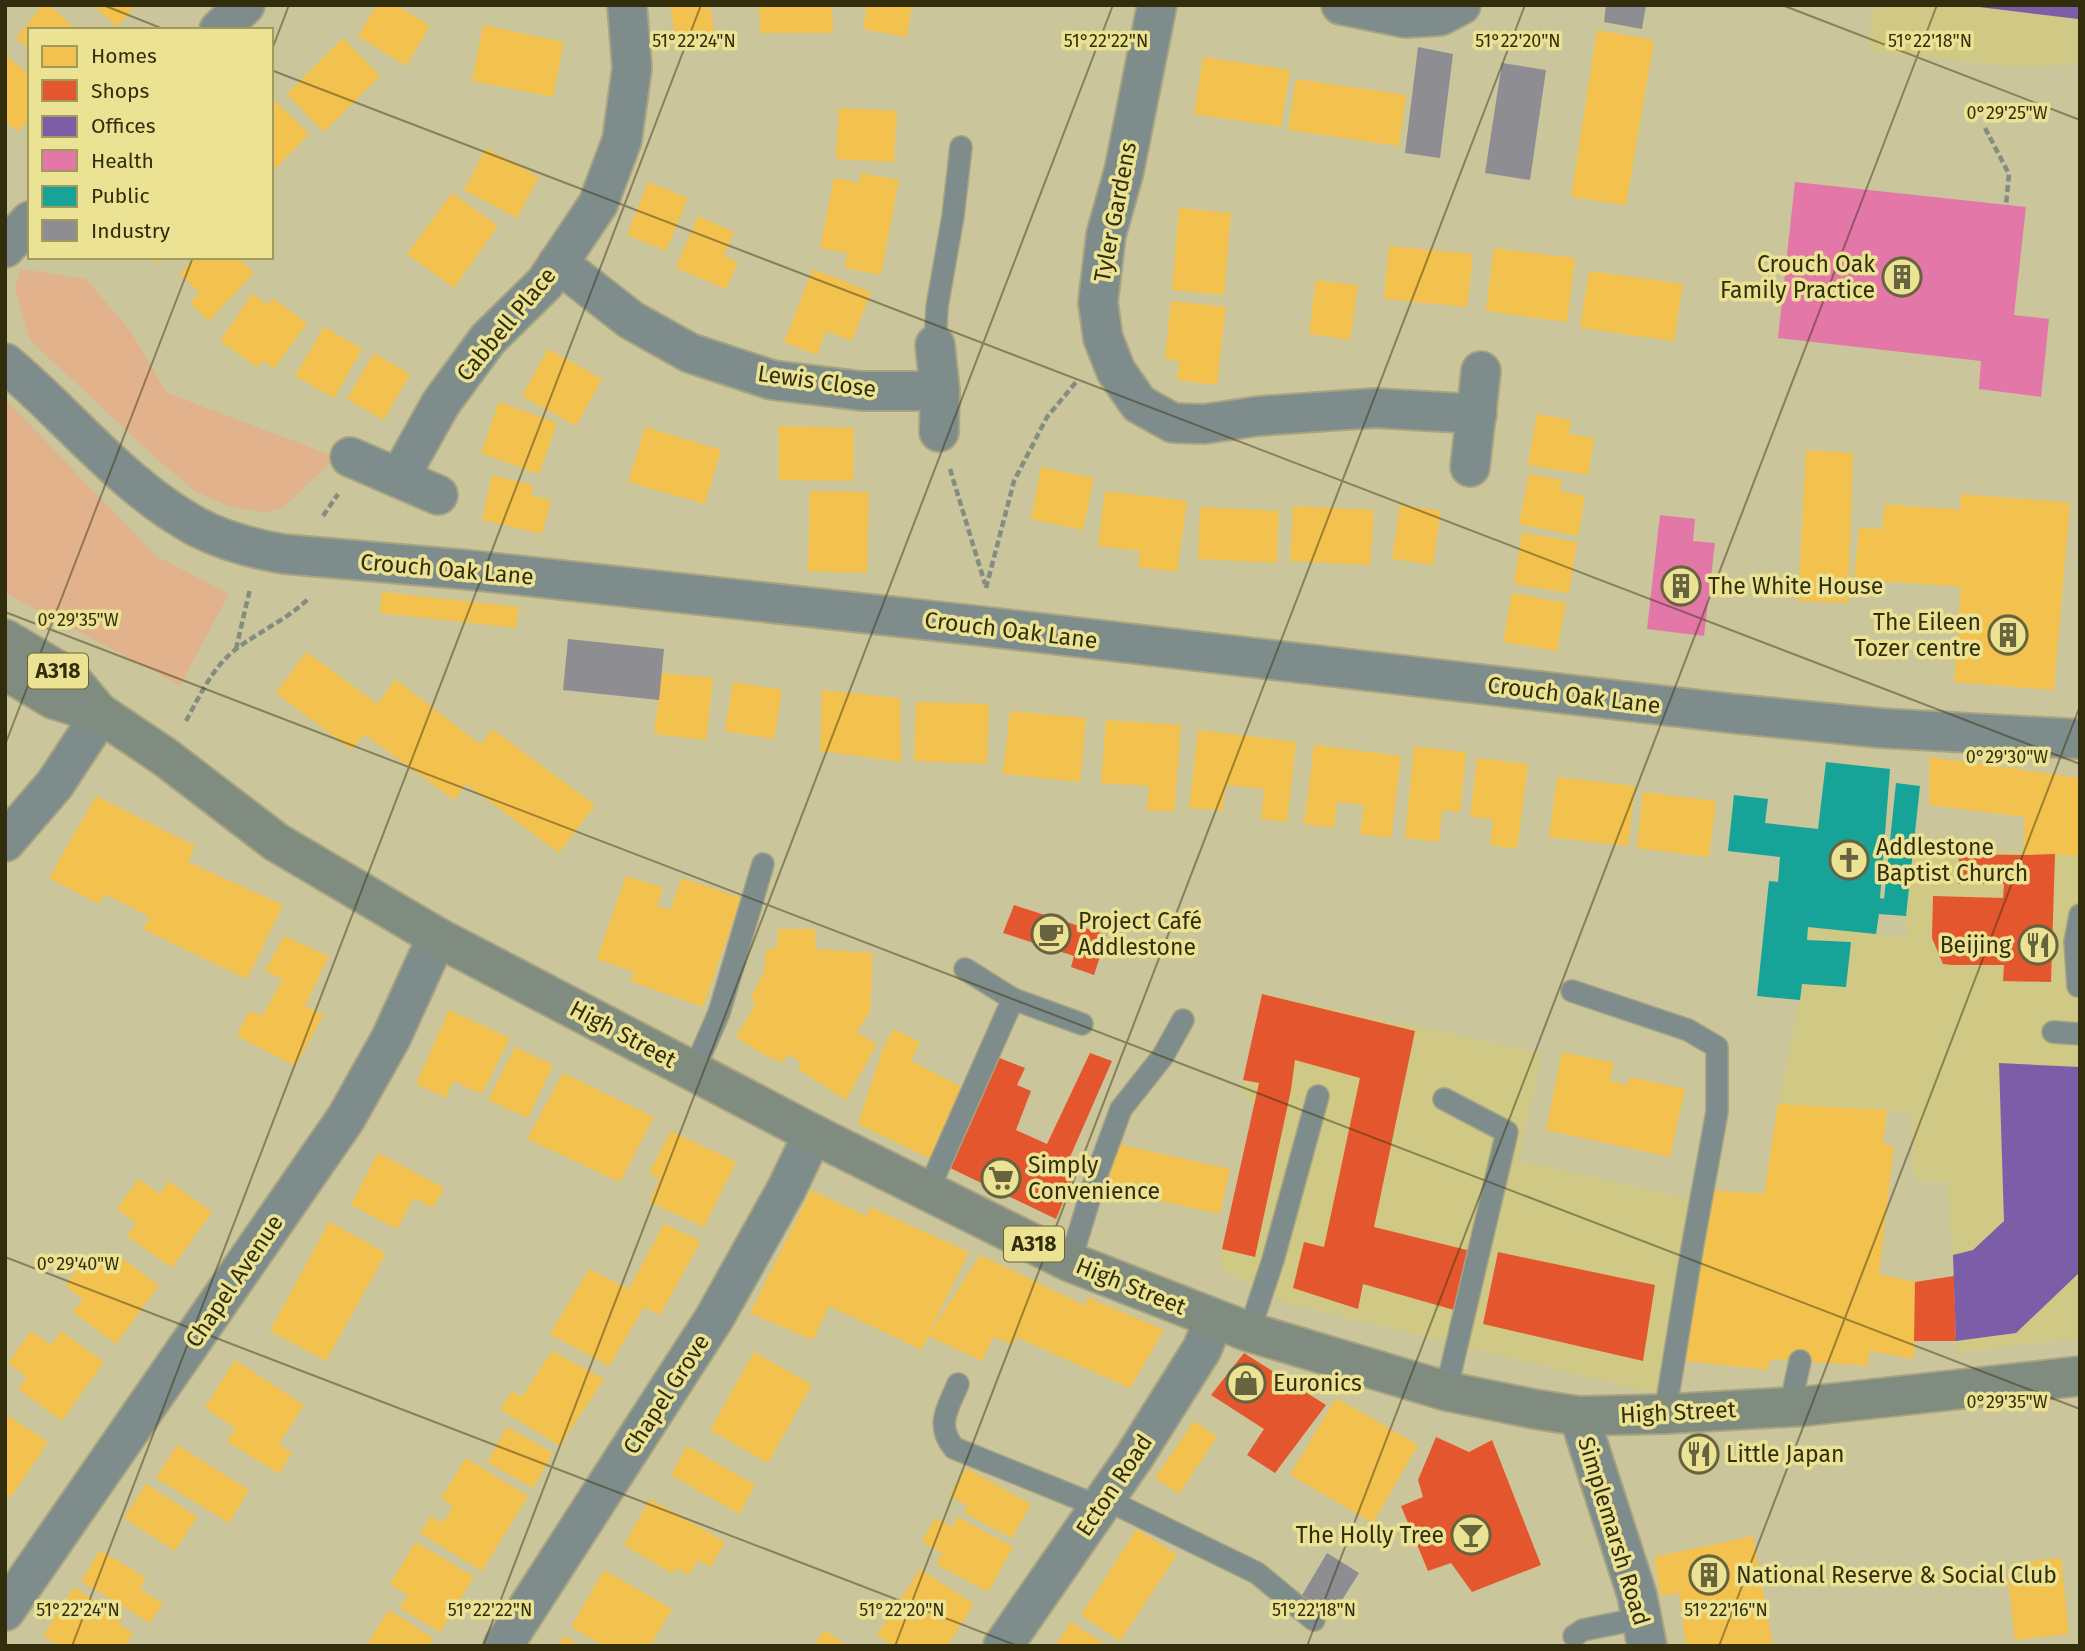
<svg xmlns="http://www.w3.org/2000/svg" width="2085" height="1651" viewBox="0 0 2085 1651" font-family="'Fira Sans',sans-serif">
<style>
.built{fill:#d0c885}
.green{fill:#e1b28c}
.homes{fill:#f2c14e}
.shops{fill:#e4572e}
.offices{fill:#7b5ea7}
.health{fill:#e377a8}
.public{fill:#17a398}
.industry{fill:#8d8d92}
.lines{fill:none;stroke-linecap:round;stroke-linejoin:round}
.service-casing{stroke:#a8a482;stroke-width:24}
.minor-casing{stroke:#a8a482;stroke-width:42}
.tertiary-casing{stroke:#a8a482;stroke-width:42}
.primary-casing{stroke:#a8a482;stroke-width:42}
.path{stroke:#848d82;stroke-width:4.5;stroke-dasharray:7 3.5;stroke-linecap:butt}
.service{stroke:#7e8d8c;stroke-width:21}
.minor{stroke:#7e8d8c;stroke-width:38}
.tertiary{stroke:#7e8d8c;stroke-width:38}
.primary{stroke:#818c80;stroke-width:38}
.ticks{fill:none;stroke:#322e0d;stroke-width:2;stroke-opacity:0.45}
.labels{text-anchor:middle;dominant-baseline:central;stroke-width:7;stroke-linejoin:round;paint-order:stroke}
.shield{fill:#ebe293;stroke:#6a6435;stroke-width:2}
.shield-label{font-size:21px;font-weight:bold;fill:#322e0d}
.street-label{font-size:23px;fill:#322e0d;stroke:#ebe293}
.poi-label{font-size:23px;fill:#322e0d;stroke:#ebe293;text-anchor:start}
.ticks-label{font-size:18px;text-anchor:middle;fill:#322e0d;stroke:#ebe293;stroke-width:7;stroke-linejoin:round;paint-order:stroke}
</style>
<rect width="100%" height="100%" fill="#cac59a"/>
<g class="built">
<path d="M1873,5h207v59l-67,3 -145,-16z"/>
<path d="M1914,843l166,12v483l-124,15 -3,-98 -6,-73 -33,-1 -2,-69 -134,-8 22,-104 8,-73 68,7 32,5 -2,-23z"/>
<path d="M1262,994l280,59 -23,108 178,39 -40,194 -372,-92 -64,-32 1,-21 36,-141 -17,-16z"/>
</g>
<g class="green">
<path d="M21,269l65,10 45,53 36,61 169,64 -53,51 -18,4 -35,-5 -35,-16 -38,-32 -127,-119 -15,-51z"/>
<path d="M5,399l151,157 73,38 -49,91 -175,-92z"/>
</g>
<g class="homes">
<path d="M43,5h6l28,25h-47v20l-14,-12z"/>
<path d="M93,5h43l-19,22z"/>
<path d="M377,5h19l34,21 -24,40 -48,-30z"/>
<path d="M670,5h40l6,37 -39,7z"/>
<path d="M759,5h73l1,28h-73z"/>
<path d="M867,5h45l-5,32 -44,-8z"/>
<path d="M483,25l81,17 -11,55 -81,-16z"/>
<path d="M1597,30l57,10 -28,165 -55,-8z"/>
<path d="M343,38l37,38 -56,56 -37,-38z"/>
<path d="M5,55l25,20v43l-12,14 -13,-11z"/>
<path d="M1203,57l87,13 -9,57 -87,-13z"/>
<path d="M1296,79l110,16 -7,51 -111,-16z"/>
<path d="M271,97l38,37 -38,39z"/>
<path d="M839,108l58,3 -3,51 -58,-3z"/>
<path d="M486,148l53,29 -22,41 -53,-28z"/>
<path d="M861,173l38,7 -18,95 -36,-7 2,-15 -27,-5 14,-70 25,5z"/>
<path d="M648,182l40,16 -22,53 -39,-16z"/>
<path d="M452,193l46,33 -44,62 -47,-34z"/>
<path d="M1179,208l52,5 -7,82 -52,-5z"/>
<path d="M698,216l36,16 -10,24 14,6 -12,27 -50,-21z"/>
<path d="M1389,246l84,8 -6,53 -83,-8z"/>
<path d="M1494,248l81,10 -8,64 -81,-11z"/>
<path d="M150,257h15l-10,7z"/>
<path d="M195,257h43l16,16 -45,48 -19,-18 10,-10 -20,-19z"/>
<path d="M813,269l58,23 -19,49 -26,-10 -9,24 -33,-13z"/>
<path d="M1589,271l94,13 -9,57 -94,-13z"/>
<path d="M1316,280l42,5 -8,55 -41,-6z"/>
<path d="M252,294l16,11 4,-7 35,25 -33,46 -11,-8 -6,6 -37,-26z"/>
<path d="M1171,301l55,6 -9,78 -40,-5 2,-19 -14,-2z"/>
<path d="M324,327l38,22 -28,49 -39,-22z"/>
<path d="M548,349l54,30 -26,47 -54,-30z"/>
<path d="M374,353l36,21 -26,46 -37,-21z"/>
<path d="M499,402l58,21 -18,51 -58,-21z"/>
<path d="M1537,414l34,6 -2,14 25,4 -6,37 -60,-10z"/>
<path d="M779,426l75,2 -1,53 -74,-1z"/>
<path d="M645,427l76,23 -16,54 -77,-22z"/>
<path d="M1806,450l47,3 -5,150 -50,-2z"/>
<path d="M1041,467l53,11 -11,52 -52,-11z"/>
<path d="M1529,474l33,6 -2,11 25,5 -7,40 -59,-12z"/>
<path d="M492,475l41,10 -2,10 20,5 -9,34 -60,-14z"/>
<path d="M810,491l59,1 -2,81 -59,-2z"/>
<path d="M1105,491l82,10 -10,71 -39,-5 2,-16 -42,-5z"/>
<path d="M1961,494l109,9 -16,187 -100,-8 7,-95 -107,-8 5,-51 23,1 3,-25 75,6z"/>
<path d="M1400,505l41,6 -8,54 -41,-6z"/>
<path d="M1293,506l81,4 -4,55 -80,-4z"/>
<path d="M1200,507l79,4 -2,52 -79,-4z"/>
<path d="M1522,533l55,9 -8,51 -55,-9z"/>
<path d="M382,592l137,15 -3,21 -136,-15z"/>
<path d="M1512,593l54,10 -9,48 -54,-9z"/>
<path d="M306,652l72,52 17,-25 86,66 11,-16 103,76 -36,48 -93,-69 -12,16 -90,-66 -12,16 -76,-57z"/>
<path d="M662,673l51,5 -7,62 -52,-6z"/>
<path d="M733,682l49,8 -8,49 -49,-8z"/>
<path d="M822,690l78,8 1,64 -81,-11z"/>
<path d="M916,702l73,2 -2,60 -73,-3z"/>
<path d="M1010,711l76,7 -6,64 -77,-8z"/>
<path d="M1106,720l75,5 -7,87 -27,-2 2,-24 -48,-3z"/>
<path d="M1198,730l98,12 -9,80 -26,-3 3,-30 -38,-4 -3,26 -34,-3z"/>
<path d="M1314,745l87,11 -10,82 -31,-4 4,-29 -27,-3 -3,26 -30,-4z"/>
<path d="M1414,747l52,5 -6,60 -18,-2 -3,32 -34,-4z"/>
<path d="M1930,757l150,21v78l-25,-2 -32,1 2,-38 -96,-12z"/>
<path d="M1477,758l51,6 -11,85 -27,-4 3,-26 -23,-2z"/>
<path d="M1557,777l78,9 -7,60 -79,-9z"/>
<path d="M1643,792l73,9 -7,56 -72,-9z"/>
<path d="M96,796l99,50 -7,16 95,43 -36,74 -104,-50 7,-12 -45,-23 -6,10 -50,-26z"/>
<path d="M626,876l37,12 -6,18 13,4 12,-32 59,20 -38,109 -73,-26 4,-9 -37,-13z"/>
<path d="M778,929h37l1,20 57,4 -3,59 -14,20 21,12 -31,56 -48,-31 3,-7 -13,-8 -6,9 -21,-10 -25,-16 20,-34 -6,-4 14,-27 2,-23 11,-1z"/>
<path d="M284,936l45,20 -24,50 19,9 -29,51 -58,-30 12,-25 13,5 21,-37 -18,-8z"/>
<path d="M449,1010l61,28 -28,56 -29,-13 -7,17 -30,-14z"/>
<path d="M893,1029l27,13 -9,19 55,28 -31,72 -77,-37 25,-76z"/>
<path d="M515,1047l38,18 -25,53 -40,-18z"/>
<path d="M1562,1052l52,11 -4,18 18,4 2,-8 55,12 -15,68 -124,-27z"/>
<path d="M563,1073l91,44 -34,65 -93,-43z"/>
<path d="M1778,1104l109,6 -4,34 11,2 -15,128 36,8 -1,77 -45,-8 -1,15 -97,-7 -4,11 -81,-9 2,-22 27,-149 49,4z"/>
<path d="M671,1131l65,31 -32,65 -55,-25 11,-23 -11,-6z"/>
<path d="M1117,1144l113,25 -10,45 -113,-25z"/>
<path d="M378,1153l66,35 -11,20 -19,-10 -17,31 -46,-24z"/>
<path d="M138,1179l22,15 9,-13 43,31 -40,56 -45,-32 9,-13 -19,-14z"/>
<path d="M811,1190l55,26 4,-9 99,45 -41,84 52,-81 106,51 1,-9 77,33 -34,58 -114,-51 -3,8 -20,-8 -11,24 -54,-25 -6,14 -93,-44 -16,34 -63,-27z"/>
<path d="M329,1222l57,31 -60,108 -56,-30z"/>
<path d="M664,1224l37,17 -41,74 -16,-8 -35,59 -59,-32 39,-65 40,20z"/>
<path d="M114,1253l45,32 -43,59 -43,-32 10,-13 -18,-13 22,-31 17,12z"/>
<path d="M31,1331l20,14 10,-14 43,31 -42,59 -44,-32 9,-12 -19,-14z"/>
<path d="M552,1351l52,28 -44,67 -60,-37 12,-18 10,6z"/>
<path d="M754,1352l58,33 -44,78 -58,-33z"/>
<path d="M235,1360l69,45 -25,39 13,9 -13,21 -52,-33 8,-13 -30,-20z"/>
<path d="M1336,1398l82,47 -45,78 -83,-48z"/>
<path d="M5,1414l43,28 -37,55 -6,-3z"/>
<path d="M1194,1421l23,16 -38,57 -24,-16z"/>
<path d="M507,1427l46,26 -20,35 -46,-26z"/>
<path d="M177,1445l72,45 -20,33 -73,-45z"/>
<path d="M687,1446l68,39 -16,29 -68,-39z"/>
<path d="M466,1458l62,38 -46,75 -62,-38 11,-17 12,7 10,-17 -12,-8z"/>
<path d="M966,1468l65,36 -19,34 -48,-25 4,-7 -18,-10z"/>
<path d="M146,1484l51,33 -22,34 -51,-33z"/>
<path d="M650,1499l75,43 -14,25 -13,-7 -9,15 -12,-7 -4,6 -49,-29z"/>
<path d="M958,1517l55,30 -25,45 -52,-28 6,-11 -20,-11 13,-24 18,9z"/>
<path d="M1137,1529l40,26 -57,86 -39,-26z"/>
<path d="M1753,1536l20,110h-87l-7,-53 -18,3 -7,-39z"/>
<path d="M416,1542l58,35 -34,55 -40,-24 8,-13 -18,-11z"/>
<path d="M100,1550l46,28 -6,11 23,14 -13,20 -69,-42z"/>
<path d="M2061,1558l8,76 -54,6 -7,-61 22,-3 -2,-14z"/>
<path d="M920,1569l54,35 -27,42h-54l-16,-11z"/>
<path d="M604,1570l68,39 -22,37h-47l-32,-19z"/>
<path d="M74,1587l48,31 -4,6 15,9 -8,13h-67l-15,-10z"/>
<path d="M389,1610l44,28 -4,8h-63z"/>
<path d="M1071,1622l36,24h-52z"/>
<path d="M824,1630l24,16h-34z"/>
<path d="M564,1636l17,10h-23z"/>
</g>
<g class="shops">
<path d="M1959,854l64,1 32,-1 -4,128 -48,-1 1,-16h-51l-10,-1 -11,-26 1,-42 70,2 1,-14h-46z"/>
<path d="M1014,905l93,30 -13,40 -23,-8 3,-11 -71,-23z"/>
<path d="M1262,994l153,37 -41,196 101,25 -14,60 -98,-28 -5,25 -65,-21 11,-46 20,5 36,-169 -65,-18 -4,30 -36,167 -33,-8 37,-166 -16,-3z"/>
<path d="M1090,1053l22,8 -42,96 9,6 -23,56 -110,-53 51,-109 28,11 -8,17 14,6 -15,39 31,14z"/>
<path d="M1498,1252l157,33 -12,76 -160,-37z"/>
<path d="M1954,1276l2,65h-42l1,-59z"/>
<path d="M1244,1353l82,52 -51,68 -28,-18 17,-26 -53,-34z"/>
<path d="M1436,1437l33,15 23,-12 49,125 -69,27 -21,-29 -23,8 -27,-65 22,-9 -5,-17z"/>
</g>
<g class="offices">
<path d="M1979,5h101v1l-2,13 -99,-12z"/>
<path d="M1999,1063l81,4v205l-64,61 -60,8 -3,-86 20,-5 31,-29z"/>
</g>
<g class="health">
<path d="M1795,182l231,25 -12,108 35,4 -8,78 -62,-8 2,-28 -203,-23z"/>
<path d="M1660,515l35,4 -2,22 22,2 -11,93 -57,-7z"/>
</g>
<path class="public" d="M1826,762l64,7 -10,129 4,1 12,-116 24,3 -14,130 -27,-2 -3,20 -68,-7 -1,13 44,2 -5,45 -44,-3 -2,16 -43,-4 12,-115 9,1 2,-25 -52,-6 6,-56 34,4 -3,24 53,6z"/>
<g class="industry">
<path d="M1606,5h40l-4,24 -38,-7z"/>
<path d="M1418,47l35,7 -13,104 -35,-5z"/>
<path d="M1502,63l44,7 -16,110 -45,-7z"/>
<path d="M568,639l96,10 -5,51 -96,-10z"/>
<path d="M1327,1553l32,20 -27,43 -31,-19z"/>
</g>
<g class="lines">
<g class="service-casing">
<g id="service">
<path d="M935,345l2,-38 16,-91 8,-69"/>
<path d="M2080,915l-5,27 3,44h2"/>
<path d="M965,969l48,30 69,25"/>
<path d="M1572,991l116,39 29,17v65l-25,137 -27,165"/>
<path d="M2053,1032l27,2"/>
<path d="M694,1070l25,-57 44,-149"/>
<path d="M1444,1099l63,33 -61,259"/>
<path d="M928,1191l85,-192"/>
<path d="M1070,1262l27,-88 24,-65 42,-53 20,-36"/>
<path d="M1249,1332l24,-72 45,-164"/>
<path d="M958,1384c-10,24 -23,41 -4,64l146,59"/>
<path d="M1790,1407l10,-46"/>
<path d="M1105,1499l152,74 57,47"/>
<path d="M1574,1636l9,-6 59,-12"/>
</g>
</g>
<g class="minor-casing">
<g id="minor">
<path d="M1157,5l-33,166 -18,64 -8,67 5,36 13,33 23,33 34,19 31,1 55,-8 116,-8 102,6"/>
<path d="M1341,5l64,13 35,-2 21,-11"/>
<path d="M219,30l26,-25"/>
<path d="M5,248l25,-27"/>
<path d="M558,263l73,57 59,33 82,27 90,11h78"/>
<path d="M935,345l5,46 -1,41"/>
<path d="M5,363c64,53 118,124 192,164 27,14 57,22 87,27l186,16 511,56 756,88 143,14 200,11"/>
<path d="M350,457l88,38"/>
<path d="M1470,467l11,-96"/>
<path d="M399,478l42,-75 47,-64 57,-56 53,-79 24,-64 10,-72 -5,-63"/>
<path d="M1579,1416l58,179 10,51"/>
<path d="M5,1611l341,-493 45,-80 46,-101"/>
<path d="M503,1646l212,-329 71,-127 27,-56"/>
<path d="M1003,1646l131,-189 68,-108 12,-30"/>
</g>
</g>
<g class="tertiary-casing">
<path id="tertiary" d="M5,842l50,-58 46,-70"/>
</g>
<g class="primary-casing">
<g id="primary">
<path d="M5,639l64,38 30,36"/>
<path d="M5,670l48,29 48,15 64,43 111,85 161,95 376,197 257,128 179,70 197,59 88,18 45,7 86,-2 142,-8 273,-30"/>
</g>
</g>
<g class="path">
<path d="M1985,128l24,46 -3,31"/>
<path d="M950,469l35,115"/>
<path d="M323,516l15,-22"/>
<path d="M986,588l28,-107 33,-64 30,-36"/>
<path d="M236,649l14,-60"/>
<path d="M186,721c14,-26 27,-54 50,-72 24,-18 52,-30 73,-51"/>
</g>
<use href="#service" class="service"/>
<use href="#minor" class="minor"/>
<use href="#tertiary" class="tertiary"/>
<use href="#primary" class="primary"/>
</g>
<path class="ticks" d="M103,5l63,25M1782,5l298,115M271,52l18,-47M271,70l1809,694M5,612l2075,797M5,745l188,-488M5,1257l1013,389M72,1646l629,-1641M483,1646l630,-1641M895,1646l630,-1641M1307,1646l630,-1641M1719,1646l361,-940"/>
<defs>
<g id="building-ring" transform="scale(2.0125)"><circle r="9.5" fill="#ebe293" stroke="#67633e" stroke-width="1.5"/><path d="M-4-6H4V6H1V3H-1V6H-4ZM-2.5-4.3h1.7v1.8h-1.7ZM.8-4.3h1.7v1.8H.8ZM-2.5-1h1.7V.8h-1.7ZM.8-1h1.7V.8H.8Z" fill="#67633e"/></g>
<g id="church-ring" transform="scale(2.0125)"><circle r="9.5" fill="#ebe293" stroke="#67633e" stroke-width="1.5"/><path d="M-1.2-6h2.4v3.5h3.3v2.4h-3.3V6h-2.4V-.1h-3.3v-2.4h3.3Z" fill="#67633e"/></g>
<g id="cafe-ring" transform="scale(2.0125)"><circle r="9.5" fill="#ebe293" stroke="#67633e" stroke-width="1.5"/><path d="M-5.5-4.5H6V0H3Q3 3.5 0 3.5H-2.5Q-5.5 3.5-5.5 0ZM3-3.2v2h1.7v-2ZM-6 4.5H4V6H-6Z" fill="#67633e"/></g>
<g id="restaurant-ring" transform="scale(2.0125)"><circle r="9.5" fill="#ebe293" stroke="#67633e" stroke-width="1.5"/><path d="M-5-6h1v4h1v-4h1v4h1v-4h1v5L-1.5 .5V6h-2V.5L-5-1ZM5-6V6H3V1.5H1.5Q1.5-4 5-6Z" fill="#67633e"/></g>
<g id="supermarket-ring" transform="scale(2.0125)"><circle r="9.5" fill="#ebe293" stroke="#67633e" stroke-width="1.5"/><path d="M-6-5.5h2.5l.6 2H6L4.5 2H-2.5L-4.4-4H-6ZM-1.5 3.2a1.3 1.3 0 1 0 .1 0ZM3 3.2a1.3 1.3 0 1 0 .1 0Z" fill="#67633e"/></g>
<g id="shop-ring" transform="scale(2.0125)"><circle r="9.5" fill="#ebe293" stroke="#67633e" stroke-width="1.5"/><path d="M-5-2.5h2.3a2.7 3.5 0 0 1 5.4 0H5L5.5 6h-11ZM-1.5-2.5h3a1.5 2.3 0 0 0-3 0Z" fill="#67633e"/></g>
<g id="bar-ring" transform="scale(2.0125)"><circle r="9.5" fill="#ebe293" stroke="#67633e" stroke-width="1.5"/><path d="M-6-5H6L.8 .8V4.5H3.5V6h-7V4.5H-.8V.8Z" fill="#67633e"/></g>
</defs>
<g fill-rule="evenodd">
<use href="#building-ring" x="1902" y="277"/>
<use href="#building-ring" x="1681" y="586"/>
<use href="#building-ring" x="2008" y="635"/>
<use href="#church-ring" x="1849" y="860"/>
<use href="#cafe-ring" x="1051" y="934"/>
<use href="#restaurant-ring" x="2038" y="945"/>
<use href="#supermarket-ring" x="1001" y="1178"/>
<use href="#shop-ring" x="1246" y="1383"/>
<use href="#restaurant-ring" x="1699" y="1454"/>
<use href="#bar-ring" x="1471" y="1535"/>
<use href="#building-ring" x="1709" y="1575"/>
</g>
<g class="labels">
<g class="shield">
<rect x="28" y="653.5" width="60" height="35" rx="5"/>
<rect x="1004" y="1226.5" width="60" height="35" rx="5"/>
</g>
<g class="shield-label">
<text x="58" y="671">A318</text>
<text x="1034" y="1244">A318</text>
</g>
<g class="street-label">
<text transform="translate(1115 212) rotate(-79)">Tyler Gardens</text>
<text transform="translate(506 324) rotate(-50)">Cabbell Place</text>
<text transform="translate(817 381) rotate(8)">Lewis Close</text>
<text transform="translate(447 569) rotate(5)">Crouch Oak Lane</text>
<text transform="translate(1011 630) rotate(7)">Crouch Oak Lane</text>
<text transform="translate(1574 695) rotate(7)">Crouch Oak Lane</text>
<text transform="translate(623 1034) rotate(28)">High Street</text>
<text transform="translate(234 1281) rotate(-56)">Chapel Avenue</text>
<text transform="translate(1131 1286) rotate(22)">High Street</text>
<text transform="translate(666 1394) rotate(-57)">Chapel Grove</text>
<text transform="translate(1678 1412) rotate(-3)">High Street</text>
<text transform="translate(1114 1485) rotate(-56)">Ecton Road</text>
<text transform="translate(1614 1531) rotate(73)">Simplemarsh Road</text>
</g>
<g class="poi-label">
<text x="1875" y="264" text-anchor="end">Crouch Oak<tspan x="1875" dy="26">Family Practice</tspan></text>
<text x="1708" y="586">The White House</text>
<text x="1981" y="622" text-anchor="end">The Eileen<tspan x="1981" dy="26">Tozer centre</tspan></text>
<text x="1876" y="847">Addlestone<tspan x="1876" dy="26">Baptist Church</tspan></text>
<text x="1078" y="921">Project Café<tspan x="1078" dy="26">Addlestone</tspan></text>
<text x="2011" y="945" text-anchor="end">Beijing</text>
<text x="1028" y="1165">Simply<tspan x="1028" dy="26">Convenience</tspan></text>
<text x="1273" y="1383">Euronics</text>
<text x="1726" y="1454">Little Japan</text>
<text x="1444" y="1535" text-anchor="end">The Holly Tree</text>
<text x="1736" y="1575">National Reserve &amp; Social Club</text>
</g>
</g>
<g class="ticks-label">
<text x="694" y="47">51°22'24"N</text>
<text x="1106" y="47">51°22'22"N</text>
<text x="1518" y="47">51°22'20"N</text>
<text x="1930" y="47">51°22'18"N</text>
<text x="2007" y="119">0°29'25"W</text>
<text x="78" y="626">0°29'35"W</text>
<text x="2007" y="763">0°29'30"W</text>
<text x="78" y="1270">0°29'40"W</text>
<text x="2007" y="1408">0°29'35"W</text>
<text x="78" y="1616">51°22'24"N</text>
<text x="490" y="1616">51°22'22"N</text>
<text x="902" y="1616">51°22'20"N</text>
<text x="1314" y="1616">51°22'18"N</text>
<text x="1726" y="1616">51°22'16"N</text>
</g>
<rect width="2085" height="1651" fill="none" stroke="#322e0d" stroke-width="14"/>
<rect x="28" y="28" width="245" height="231" fill="#ebe293" stroke="#a19a5d" stroke-width="2"/>
<rect x="42" y="46" width="35" height="21" fill="#f2c14e" stroke="#a19a5d" stroke-width="2"/>
<text x="91" y="63" font-size="21" fill="#322e0d">Homes</text>
<rect x="42" y="80" width="35" height="21" fill="#e4572e" stroke="#a19a5d" stroke-width="2"/>
<text x="91" y="98" font-size="21" fill="#322e0d">Shops</text>
<rect x="42" y="116" width="35" height="21" fill="#7b5ea7" stroke="#a19a5d" stroke-width="2"/>
<text x="91" y="133" font-size="21" fill="#322e0d">Offices</text>
<rect x="42" y="150" width="35" height="21" fill="#e377a8" stroke="#a19a5d" stroke-width="2"/>
<text x="91" y="168" font-size="21" fill="#322e0d">Health</text>
<rect x="42" y="186" width="35" height="21" fill="#17a398" stroke="#a19a5d" stroke-width="2"/>
<text x="91" y="203" font-size="21" fill="#322e0d">Public</text>
<rect x="42" y="220" width="35" height="21" fill="#8d8d92" stroke="#a19a5d" stroke-width="2"/>
<text x="91" y="238" font-size="21" fill="#322e0d">Industry</text>
</svg>
